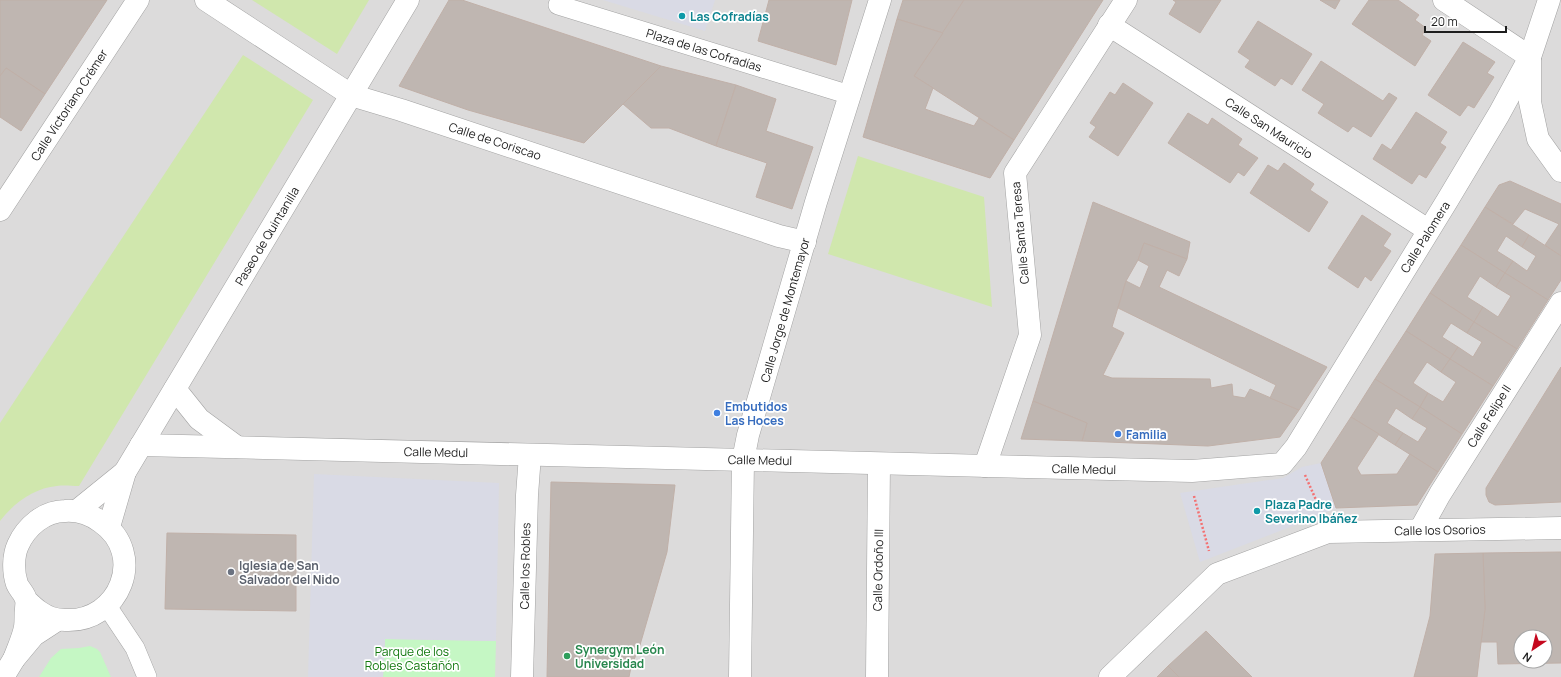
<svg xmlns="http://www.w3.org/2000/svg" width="1561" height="677" viewBox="0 0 1561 677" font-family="Manrope,sans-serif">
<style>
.residential{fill:#dcdbdb;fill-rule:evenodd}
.grass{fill:#d0e7ad}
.park{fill:#c5f7c4}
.plaza{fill:#d9dae5}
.building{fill:#bfb6b1;stroke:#c0b0a8;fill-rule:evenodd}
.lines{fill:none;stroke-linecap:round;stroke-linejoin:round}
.pedestrian-casing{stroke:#a2a2a2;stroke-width:20}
.minor-casing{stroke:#a2a2a2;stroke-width:23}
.path{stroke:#f47172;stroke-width:2.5;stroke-dasharray:2 2;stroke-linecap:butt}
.pedestrian{stroke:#fff;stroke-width:19}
.minor{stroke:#fff;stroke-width:22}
.culture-dot{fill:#0f9aa8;stroke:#fff;stroke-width:1.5}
.shop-dot{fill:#3f7fe0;stroke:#fff;stroke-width:1.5}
.worship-dot{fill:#6b7280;stroke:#fff;stroke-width:1.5}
.leisure-dot{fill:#2e9e5b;stroke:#fff;stroke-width:1.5}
.labels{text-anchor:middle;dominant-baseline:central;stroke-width:3.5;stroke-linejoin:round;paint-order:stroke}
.culture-label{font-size:12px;font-weight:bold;fill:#0d838f;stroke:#fff;text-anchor:start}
.street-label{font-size:12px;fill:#1e1e1e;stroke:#fff}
.shop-label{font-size:12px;font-weight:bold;fill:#366cbe;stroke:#fff;text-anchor:start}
.worship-label{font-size:12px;font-weight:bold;fill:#5b616d;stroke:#fff;text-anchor:start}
.leisure-label{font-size:12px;font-weight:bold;fill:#27864d;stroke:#fff;text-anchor:start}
.park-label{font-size:12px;fill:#137910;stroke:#fff}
</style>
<rect width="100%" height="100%" fill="#efeae5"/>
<path class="residential" d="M0,0h1561v677h-1561zM1521,637h24v24h-24z"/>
<g class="grass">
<path d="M252,0h117l-32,54z"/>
<path d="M243,55l70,45 -234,386c-7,0 -15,-1 -22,0 -23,2 -43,17 -57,35v-98z"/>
<path d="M858,156l126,41 8,110 -164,-53z"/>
</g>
<g class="park">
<path d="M385,639l111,2 -1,36h-112z"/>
<path d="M90,646l7,3 3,3 11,25h-72l12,-19 10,-9 18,-1z"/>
</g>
<g class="plaza">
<path d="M603,0h112l-10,31z"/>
<path d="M1321,463l15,45 -20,9 -116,45 -20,-69 103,-15 19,-11z"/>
<path d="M314,474l185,9 -3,158 -111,-2 -2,38h-75z"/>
</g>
<g class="building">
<path d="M0,0h107l-62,94 -39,-26 -6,8z"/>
<path d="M449,0h13l199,66 -77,77 -116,-33 -69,-24z"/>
<path d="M769,0h83l-16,65 -78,-24z"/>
<path d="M903,0h61l-21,33 -46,-14z"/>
<path d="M964,0h139l-89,140 -100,-64z"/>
<path d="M1173,0h48l-21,33 -31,-19 7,-12z"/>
<path d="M1320,0h20l-5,9z"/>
<path d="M1369,0h29l21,15 -4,5 11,8 -4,7 9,6 -16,25 -63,-42z"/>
<path d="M897,19l46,14 -29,43 19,12 -8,21 49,17 5,-8 35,22 -24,38 -127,-41z"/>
<path d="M1258,21l54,33 -20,31 -11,-7 -6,8 -30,-19 5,-7 -12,-8z"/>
<path d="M1463,42l32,20 -8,11 7,4 -20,31 -6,-3 -8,11 -32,-21z"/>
<path d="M1321,61l62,40 6,-8 8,5 -26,39 -18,-11 -5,6 -30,-19 6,-9 -22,-14z"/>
<path d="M661,66l75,19 -20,61 -47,-18h-18l-28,-24z"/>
<path d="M6,68l39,26 -24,37 -21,-14v-41z"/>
<path d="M1123,83l30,20 -35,53 -29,-19 7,-10 -6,-4 20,-31 5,3z"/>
<path d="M736,85l40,14 -10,32 47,16 -21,62 -36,-12 11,-34 -51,-17z"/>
<path d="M1416,112l31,20 -7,11 6,4 -20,31 -7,-4 -7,10 -39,-25 9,-15 9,6z"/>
<path d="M1188,113l20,12 4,-7 30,21 -4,6 20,13 -14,18 -6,-4 -8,11 -62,-40z"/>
<path d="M1284,163l30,21 -4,6 18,12 -19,30 -59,-39 18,-28 10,6z"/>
<path d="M1510,181l51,23v52l-16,-11 14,-21 -34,-15 -12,15 -28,-17 14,-22z"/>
<path d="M1093,202l97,40 -3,17 -43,-16 -6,17 -12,21 -14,46 12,6 -21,42 9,3 98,1 1,9 21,-4 1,12 12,2 5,-9 49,21 -19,27 -72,9 -126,-5 5,-18 -54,-22z"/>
<path d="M1485,207l44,28 -7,12 -16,-11 -9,15 16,10 -8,12 -44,-28z"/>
<path d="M1362,215l29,19 -8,12 8,5 -20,30 -6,-5 -7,12 -30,-20z"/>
<path d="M1529,235l32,21v24l-13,20 -43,-27 8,-12 14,10 9,-15 -14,-9z"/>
<path d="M1144,243l43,16 -8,17 -12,-6 -8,17 168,80 -28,43 -29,-12 6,-13 -158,-77 8,-27 14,7 9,-22 -11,-6z"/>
<path d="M1461,245l44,28 -9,14 -16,-11 -13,21 16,10 -9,15 -44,-29z"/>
<path d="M1505,273l43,27 -31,49 -43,-27 9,-15 15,10 13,-21 -15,-9z"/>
<path d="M1430,293l44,29 -7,11 -16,-10 -9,14 16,10 -8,12 -44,-28z"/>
<path d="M1474,322l43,27 -24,37 -43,-27 8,-12 15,10 9,-15 -15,-9z"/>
<path d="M1406,331l44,28 -9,13 -14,-10 -14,21 15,10 -8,14 -45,-28z"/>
<path d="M1450,359l43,27 -31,48 -42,-27 8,-14 15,9 13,-20 -15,-10z"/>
<path d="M1561,367v135l-66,3 -6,-3 -3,-7v-7z"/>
<path d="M1375,379l45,28 -8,12 -16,-11 -9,15 16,10 -8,12 -44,-28z"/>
<path d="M1033,401l54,22 -5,18 -61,-2z"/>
<path d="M1420,407l42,27 -24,38 -43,-27 8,-12 15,9 9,-14 -15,-9z"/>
<path d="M1351,417l28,17 -22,34 4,7 36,-1 13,-20 28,18 -21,33 -81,3 -15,-45z"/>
<path d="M551,482l124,3 -8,67 -27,93 -9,22 -2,10h-82z"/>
<path d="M167,533l129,2v76l-131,-2z"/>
<path d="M1561,552v111l-63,1 -1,-22h-16l4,-33 -2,-56zM1521,637h24v24h-24z"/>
<path d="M1483,553l2,56 -8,68h-63l16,-61 5,-62z"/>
<path d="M1206,631l46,46h-73l-11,-11z"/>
<path d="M1168,666l11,11h-22z"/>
</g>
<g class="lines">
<g class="pedestrian-casing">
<g id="pedestrian">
<path d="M558,5l292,90"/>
<path d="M107,606l28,42 12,29"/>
</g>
</g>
<g class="minor-casing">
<g id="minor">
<path d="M206,0l145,95 50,15 378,126 26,6"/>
<path d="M1444,0l86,57"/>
<path d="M1109,25l319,205"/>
<path d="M1530,60v42l8,37 23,32"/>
<path d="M0,210l138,-210"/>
<path d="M175,389l24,30 38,28"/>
<path d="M141,445l1051,26 90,-7 14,-17 151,-246 52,-87 31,-57 19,-57"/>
<path d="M985,466l45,-131 -15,-162 111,-173"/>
<path d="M78,510l47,-38"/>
<path d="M109,527l16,-55 283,-472"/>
<path d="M1420,530l20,-36 121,-191"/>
<path d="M14,659c4,-11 9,-21 11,-32 1,-6 0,-12 1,-18 0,-3 1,-7 0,-9 -1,-6 -7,-11 -9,-16 -4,-12 -4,-28 1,-39 8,-18 26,-34 47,-34 14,-1 25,3 36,11 46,32 19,101 -36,98 -8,0 -18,-3 -25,-8 -5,-3 -10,-8 -14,-12"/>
<path d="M3,677l11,-18 20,-24 23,-15"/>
<path d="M522,677l5,-182 3,-40"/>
<path d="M740,677l3,-217 5,-25 68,-233 64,-202"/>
<path d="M877,677l2,-213"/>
<path d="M1110,677l107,-103 111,-42 233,-4"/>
</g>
</g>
<g class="path">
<path d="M1305,475l15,34"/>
<path d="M1194,496l15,55"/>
</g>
<use href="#pedestrian" class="pedestrian"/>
<use href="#minor" class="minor"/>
</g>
<g class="culture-dot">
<circle cx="682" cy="16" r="4"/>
<circle cx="1257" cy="511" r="4"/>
</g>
<g class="shop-dot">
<circle cx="717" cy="413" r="4"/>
<circle cx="1118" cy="434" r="4"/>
</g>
<circle class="worship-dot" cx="231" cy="572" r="4"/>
<circle class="leisure-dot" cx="567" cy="656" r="4"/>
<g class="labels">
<g class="culture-label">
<text x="690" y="16">Las Cofradías</text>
<text x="1265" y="504">Plaza Padre<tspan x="1265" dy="14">Severino Ibáñez</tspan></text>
</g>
<g class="street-label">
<text transform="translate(704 50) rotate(17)">Plaza de las Cofradías</text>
<text transform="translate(69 105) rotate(-57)">Calle Victoriano Crémer</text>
<text transform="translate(1269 128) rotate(33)">Calle San Mauricio</text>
<text transform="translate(495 141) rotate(18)">Calle de Coriscao</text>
<text transform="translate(1020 233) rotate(-95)">Calle Santa Teresa</text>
<text transform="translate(267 236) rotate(-59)">Paseo de Quintanilla</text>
<text transform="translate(1425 237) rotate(-58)">Calle Palomera</text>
<text transform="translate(785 310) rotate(-74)">Calle Jorge de Montemayor</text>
<text transform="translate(1489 416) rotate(-58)">Calle Felipe II</text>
<text transform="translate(436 452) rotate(1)">Calle Medul</text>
<text transform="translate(760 460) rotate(1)">Calle Medul</text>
<text transform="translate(1084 469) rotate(1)">Calle Medul</text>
<text transform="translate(1440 530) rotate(-1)">Calle los Osorios</text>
<text transform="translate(525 566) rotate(-89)">Calle los Robles</text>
<text transform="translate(878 570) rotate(-89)">Calle Ordoño III</text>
</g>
<g class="shop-label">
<text x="725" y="406">Embutidos<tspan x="725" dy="14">Las Hoces</tspan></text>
<text x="1126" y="434">Familia</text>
</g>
<g class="worship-label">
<text x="239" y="565">Iglesia de San<tspan x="239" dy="14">Salvador del Nido</tspan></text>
</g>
<g class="leisure-label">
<text x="575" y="649">Synergym León<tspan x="575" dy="14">Universidad</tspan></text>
</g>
<g class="park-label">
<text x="412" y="651">Parque de los<tspan x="412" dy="14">Robles Castañón</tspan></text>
</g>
</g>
<g transform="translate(1533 649) rotate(215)"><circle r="19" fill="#ffffff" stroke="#a5a5a5"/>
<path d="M0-3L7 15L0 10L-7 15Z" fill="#c5081e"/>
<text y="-6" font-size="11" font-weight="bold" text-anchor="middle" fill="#1e1e1e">N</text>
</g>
<path d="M1425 26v6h81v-6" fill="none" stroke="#1e1e1e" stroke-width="2"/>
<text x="1431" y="26" font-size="12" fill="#1e1e1e" stroke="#ffffff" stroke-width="3" paint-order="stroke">20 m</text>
</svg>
